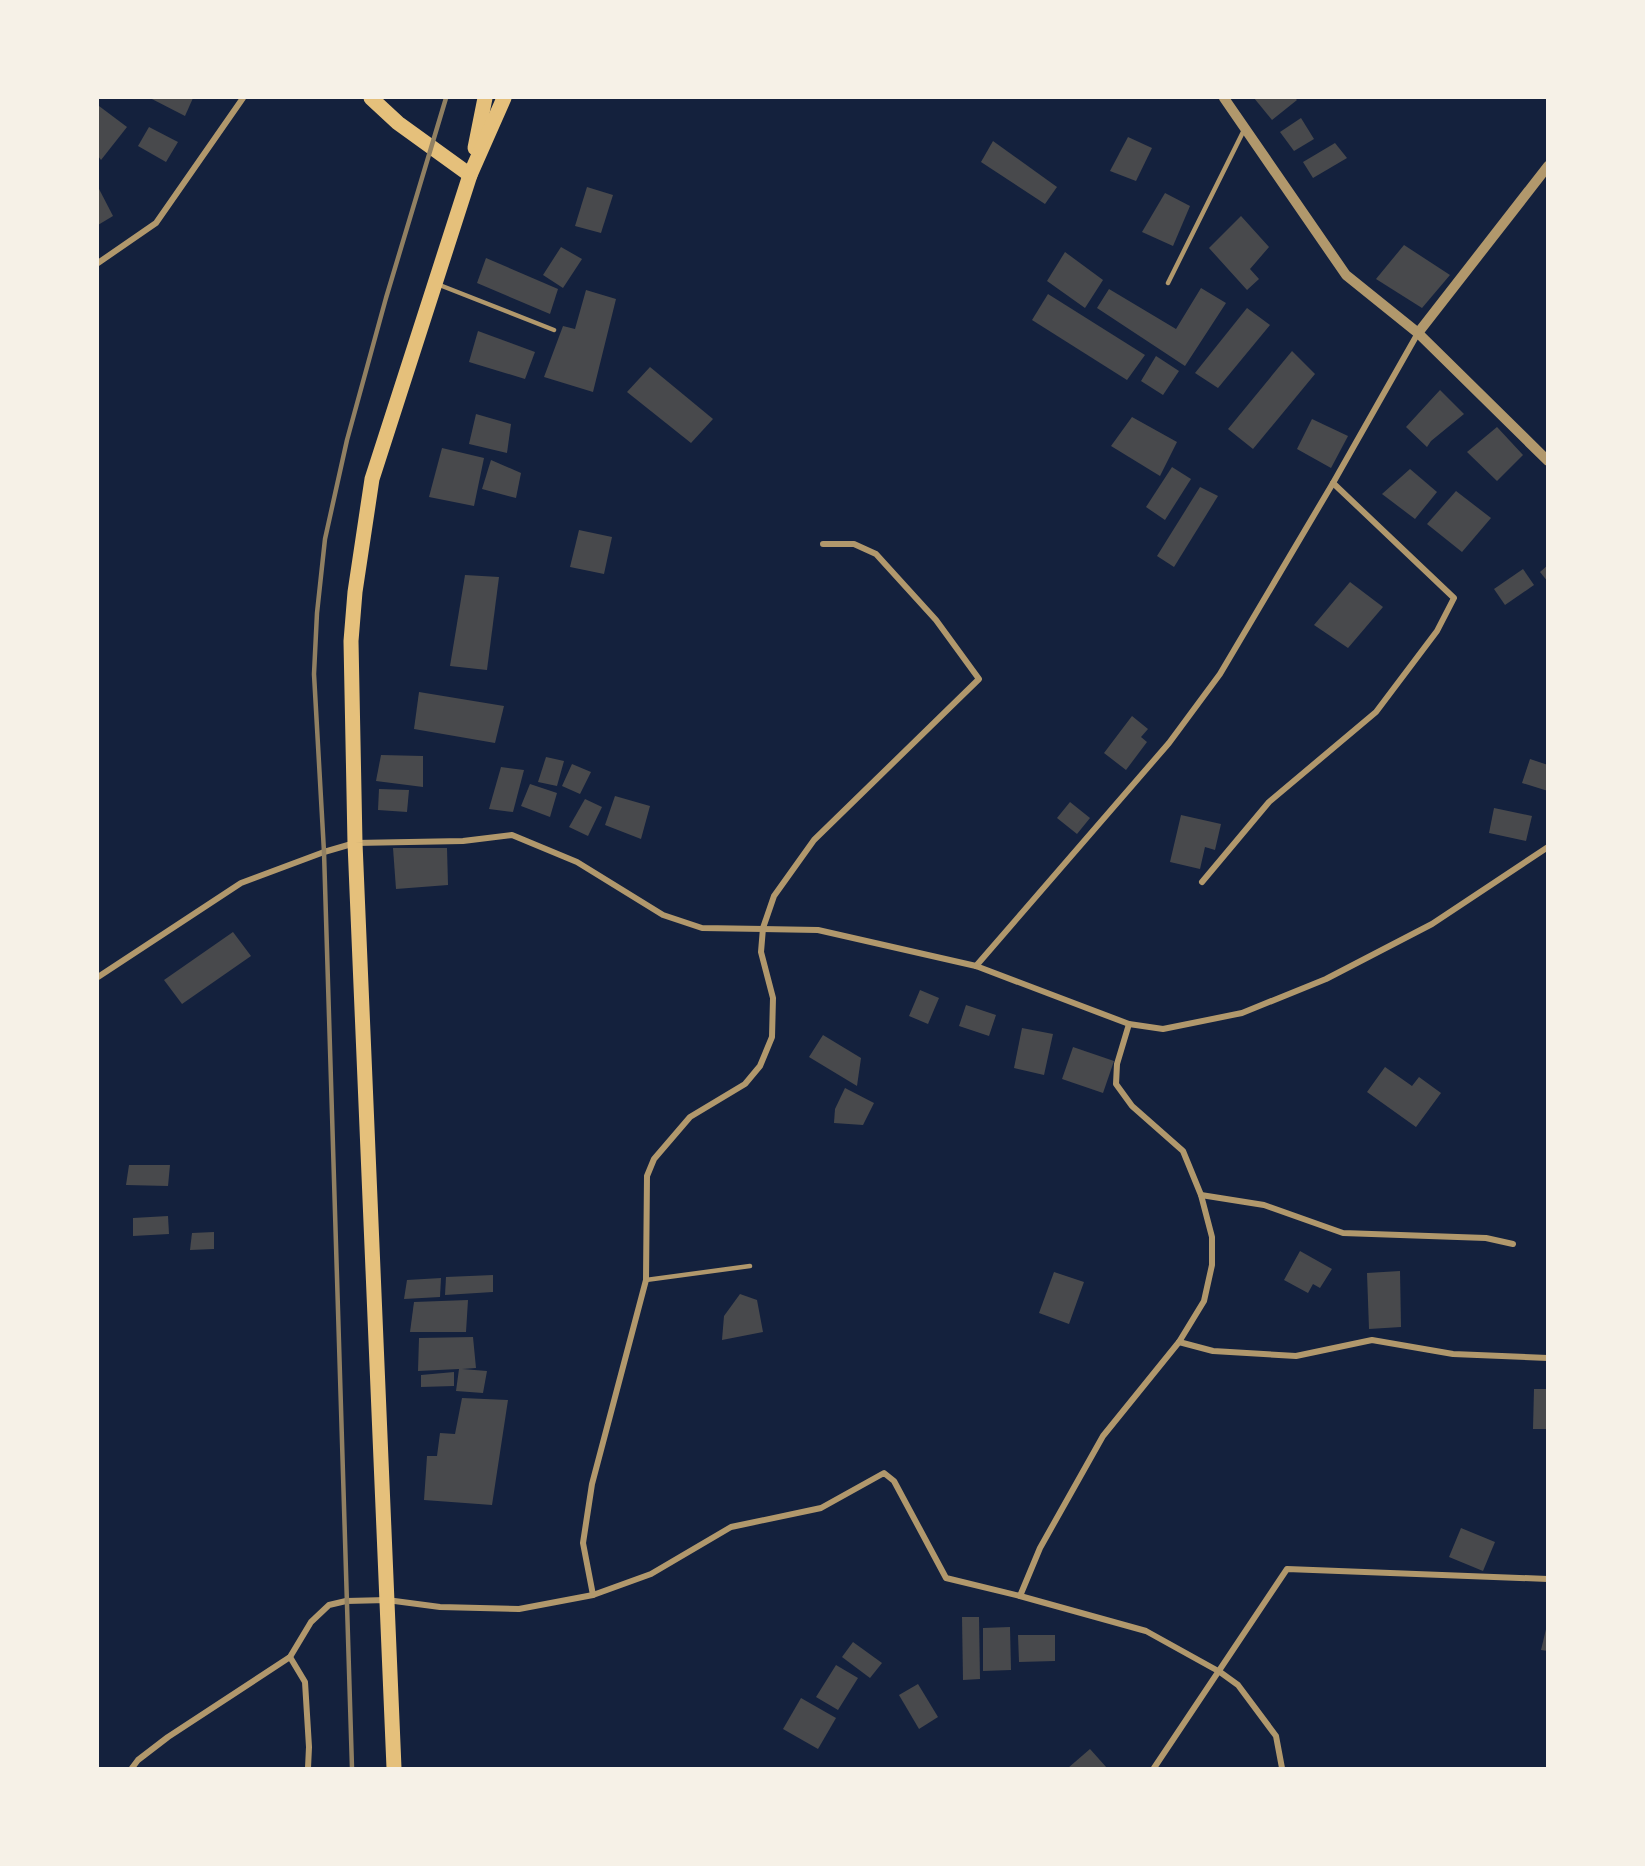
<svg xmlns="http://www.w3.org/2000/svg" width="1645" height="1866" viewBox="0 0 1645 1866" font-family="'Roboto Condensed',sans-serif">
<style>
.building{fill:#48494c}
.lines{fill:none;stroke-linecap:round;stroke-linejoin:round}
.service{stroke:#b1986c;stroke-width:4.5}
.minor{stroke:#b1986c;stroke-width:6}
.tertiary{stroke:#b1986c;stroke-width:10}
.primary{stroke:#e5c07b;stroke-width:15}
.rail{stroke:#918062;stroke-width:4.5}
</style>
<rect width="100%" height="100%" fill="#14213d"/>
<g class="building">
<path d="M150,98h43l-8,18z"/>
<path d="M1254,98h41l2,2 -25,20z"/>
<path d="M99,106l28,21 -26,33 -3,-4z"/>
<path d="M1301,118l13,21 -20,12 -14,-19z"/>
<path d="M149,127l29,15 -12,20 -28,-16z"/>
<path d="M1128,137l24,11 -16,33 -26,-10z"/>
<path d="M993,141l64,46 -12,17 -64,-42z"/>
<path d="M1335,143l12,15 -34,20 -10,-16z"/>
<path d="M98,187l15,29 -15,9z"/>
<path d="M587,187l26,8 -12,38 -26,-7z"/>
<path d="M1165,193l25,13 -17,40 -31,-14z"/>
<path d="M1241,216l28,31 -19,22 9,10 -12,11 -38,-42z"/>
<path d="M1404,245l46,30 -28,33 -46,-29z"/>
<path d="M561,247l21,12 -19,29 -20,-13z"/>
<path d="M1065,252l38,28 -18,28 -38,-27z"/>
<path d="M486,258l72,31 -8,25 -73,-31z"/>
<path d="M1201,288l25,15 -41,63 -88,-58 12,-19 67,40z"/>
<path d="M586,290l30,9 -23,93 -49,-15 19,-51 12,3z"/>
<path d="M1048,294l97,61 -18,25 -95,-60z"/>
<path d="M1247,308l23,17 -52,63 -23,-15z"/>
<path d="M478,331l57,21 -10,27 -56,-17z"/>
<path d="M1292,351l23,23 -62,75 -25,-20z"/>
<path d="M1156,356l23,15 -16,24 -22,-14z"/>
<path d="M650,367l63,52 -22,24 -64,-51z"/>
<path d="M1440,390l24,24 -33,27 -4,6 -21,-20z"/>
<path d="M476,414l35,10 -4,29 -38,-9z"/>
<path d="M1132,417l45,25 -17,34 -49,-30z"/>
<path d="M1312,419l36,17 -17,32 -34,-19z"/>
<path d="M1497,427l26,28 -26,26 -30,-29z"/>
<path d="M442,448l42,10 -10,48 -45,-9z"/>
<path d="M491,460l30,13 -5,25 -34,-9z"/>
<path d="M1172,467l19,12 -26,41 -19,-13z"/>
<path d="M1410,469l27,23 -22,27 -33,-25z"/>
<path d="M1200,487l18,9 -44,71 -17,-11z"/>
<path d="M1456,491l35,27 -29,34 -35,-28z"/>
<path d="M579,530l33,7 -8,37 -34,-7z"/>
<path d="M1548,565v17l-8,-10z"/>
<path d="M1523,569l11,16 -29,20 -11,-16z"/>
<path d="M465,575l34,2 -12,93 -37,-4z"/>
<path d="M1350,582l33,25 -35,41 -34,-23z"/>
<path d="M419,692l85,14 -9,37 -81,-14z"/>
<path d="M1132,716l16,13 -7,8 6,5 -21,28 -22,-17z"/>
<path d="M381,755l42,1v31l-47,-6z"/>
<path d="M546,757l18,4 -7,25 -19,-4z"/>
<path d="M1530,759l18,6v26l-26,-8z"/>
<path d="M572,764l19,8 -11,22 -18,-8z"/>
<path d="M501,767l23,3 -11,42 -24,-3z"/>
<path d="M530,784l27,9 -7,24 -29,-11z"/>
<path d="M379,789l30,1 -2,22 -29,-2z"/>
<path d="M615,796l35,10 -9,33 -36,-14z"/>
<path d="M585,799l17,8 -14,29 -19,-9z"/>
<path d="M1070,802l20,16 -13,16 -20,-16z"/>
<path d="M1494,808l38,8 -6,25 -37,-8z"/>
<path d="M1181,815l40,9 -6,26 -10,-3 -5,22 -30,-7z"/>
<path d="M393,848h54l1,37 -52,4z"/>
<path d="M233,932l18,24 -69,48 -18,-24z"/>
<path d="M920,990l19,8 -11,26 -19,-8z"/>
<path d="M966,1005l30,10 -7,21 -30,-10z"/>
<path d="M1022,1028l31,6 -9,41 -30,-7z"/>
<path d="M823,1035l38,23 -4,28 -48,-29z"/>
<path d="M1073,1047l41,14 -11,32 -41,-14z"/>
<path d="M1385,1067l27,19 7,-9 22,16 -25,34 -49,-35z"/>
<path d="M845,1088l29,15 -11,22 -29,-2 1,-14z"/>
<path d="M129,1165h41l-2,21 -42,-1z"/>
<path d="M168,1216l1,18 -36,2v-18z"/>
<path d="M214,1232v17l-24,1 2,-17z"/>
<path d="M1300,1251l32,18 -12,19 -7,-4 -5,9 -24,-13z"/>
<path d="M1400,1271l1,56 -32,2 -2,-56z"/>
<path d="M1054,1272l30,10 -15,42 -30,-11z"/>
<path d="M493,1275v17l-48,3 1,-18z"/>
<path d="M441,1278l-1,19 -36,2 3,-19z"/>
<path d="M740,1294l17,6 6,32 -41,8 2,-24z"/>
<path d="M468,1300l-2,32h-56l4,-30z"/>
<path d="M473,1337l3,31 -14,1 25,2 -4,22 -27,-2 3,-22 -41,2 1,-33z"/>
<path d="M454,1372v14l-33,1v-12z"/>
<path d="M1534,1389h14v40h-15z"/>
<path d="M462,1398l46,2 -16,105 -68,-5 3,-44h10l3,-23 15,1z"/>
<path d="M1461,1528l34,14 -12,29 -34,-14z"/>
<path d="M962,1617h17l1,62 -17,1z"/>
<path d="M1547,1625h1v26l-7,-1z"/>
<path d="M1010,1627l1,43 -28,1v-43z"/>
<path d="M1018,1635h37v26l-36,1z"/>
<path d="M853,1642l29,21 -12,15 -28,-21z"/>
<path d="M836,1665l22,13 -20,32 -22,-13z"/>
<path d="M918,1684l20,33 -19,12 -20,-34z"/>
<path d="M801,1698l35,20 -18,31 -35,-20z"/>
<path d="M1090,1749l17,19h-39z"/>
</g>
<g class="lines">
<g class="service">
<path d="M1168,283l76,-153"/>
<path d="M437,284l117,46"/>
<path d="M646,1280l104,-14"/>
</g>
<g class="minor">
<path d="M98,263l58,-40 87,-125"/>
<path d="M1202,882l67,-80 107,-90 61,-81 17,-33 -121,-115"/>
<path d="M976,966l193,-223 51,-69 113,-191 85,-150"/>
<path d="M98,977l143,-94 83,-31 31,-9 108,-2 49,-6 65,27 86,53 39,13 116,2 158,36 153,58 34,5 79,-16 84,-34 106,-55 116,-77"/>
<path d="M1201,1195l63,10 79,28 143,5 27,6"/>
<path d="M1179,1342l34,9 83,5 76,-16 81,14 95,4"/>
<path d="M593,1595l-10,-52 9,-59 54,-204 1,-104 7,-17 36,-42 55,-33 15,-18 12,-29 1,-39 -12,-46 2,-24 11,-32 40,-56 165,-161 -43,-59 -60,-66 -22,-10h-31"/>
<path d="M1020,1596l20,-48 63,-112 76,-94 25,-41 8,-36v-28l-11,-42 -18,-44 -51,-45 -16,-22 1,-20 12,-40"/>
<path d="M290,1657l15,25 4,65 -1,21"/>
<path d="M132,1768l6,-8 30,-23 122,-80 21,-35 18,-17 17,-4 41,-1 53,7 79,2 74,-14 58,-21 80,-47 90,-19 63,-35 10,8 52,97 74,18 126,35 74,41 18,13 38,51 6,32"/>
<path d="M1154,1768l133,-199 261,10"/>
</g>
<g class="tertiary">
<path d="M1224,98l122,177 72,58 130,128"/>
<path d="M1418,333l130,-167"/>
</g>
<g class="primary">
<path d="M371,98l27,25 72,52"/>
<path d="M475,148l10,-50"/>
<path d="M394,1768l-39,-925 -4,-202 4,-49 17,-113 98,-304 34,-77"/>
</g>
<path class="rail" d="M352,1768l-28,-916 -10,-178 3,-61 8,-74 22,-99 39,-142 60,-200"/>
</g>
<rect width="1645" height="1866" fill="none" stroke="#f6f1e7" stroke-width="198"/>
</svg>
